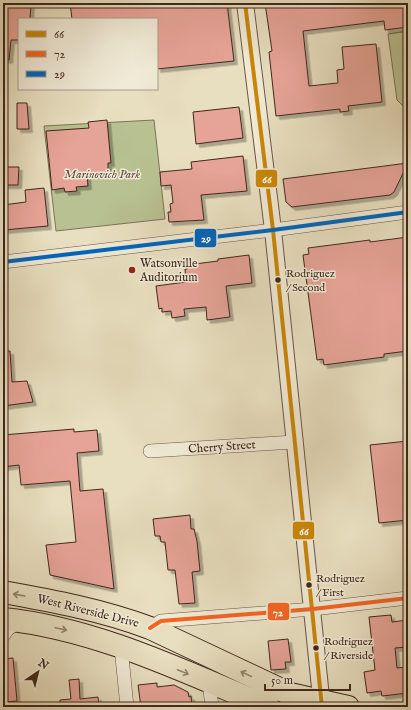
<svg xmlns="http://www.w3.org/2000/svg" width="411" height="710" viewBox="0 0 411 710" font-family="'IM FELL English',serif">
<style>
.green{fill:#b8c191;stroke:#7c7456}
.building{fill:#e6a397;stroke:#40271b;filter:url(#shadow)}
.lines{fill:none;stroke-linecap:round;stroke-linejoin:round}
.minor-casing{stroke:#6a5544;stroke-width:14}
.tertiary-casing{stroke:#6a5544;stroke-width:18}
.trunk-casing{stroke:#40271b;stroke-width:24}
.minor{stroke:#f0ead6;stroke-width:13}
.tertiary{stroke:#f0ead6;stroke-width:16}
.trunk{stroke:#e8dfc0;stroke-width:22}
.bus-1-casing{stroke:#f0ead6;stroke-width:7}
.bus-2-casing{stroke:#f0ead6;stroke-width:7}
.bus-3-casing{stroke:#f0ead6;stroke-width:7}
.bus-1{stroke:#c98607;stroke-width:4}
.bus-2{stroke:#f26522;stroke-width:4}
.bus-3{stroke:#0065bd;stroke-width:4}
.oneway{stroke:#94836e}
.poi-dot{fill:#8f2418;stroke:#f0ead6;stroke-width:1.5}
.bus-dot{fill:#40271b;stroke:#f0ead6;stroke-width:1.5}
.labels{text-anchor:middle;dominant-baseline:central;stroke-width:3;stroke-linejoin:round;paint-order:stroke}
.bus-label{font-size:11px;fill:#40271b;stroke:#f0ead6;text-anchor:start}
.park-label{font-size:12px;font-style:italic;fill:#5e4e38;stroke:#f0ead6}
.poi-label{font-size:12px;fill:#40271b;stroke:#f0ead6;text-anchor:start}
.street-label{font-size:12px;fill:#40271b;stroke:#f0ead6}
.line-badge{stroke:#f0ead6;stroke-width:1.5}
.badge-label{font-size:11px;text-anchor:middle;font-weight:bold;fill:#fff}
</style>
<defs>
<filter id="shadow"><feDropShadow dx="3.5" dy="3.5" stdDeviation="0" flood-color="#0004"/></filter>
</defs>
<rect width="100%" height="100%" fill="#e8dfc0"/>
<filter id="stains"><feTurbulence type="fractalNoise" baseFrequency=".005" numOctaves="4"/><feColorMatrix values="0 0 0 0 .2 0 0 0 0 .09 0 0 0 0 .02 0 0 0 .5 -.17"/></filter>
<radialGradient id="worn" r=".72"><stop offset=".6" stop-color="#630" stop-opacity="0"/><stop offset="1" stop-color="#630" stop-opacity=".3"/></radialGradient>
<g class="green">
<path d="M408,31v74l-5,1 -6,-6 -9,-66z"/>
<path d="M154,120l11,99 -109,12 -12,-105z"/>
</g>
<g class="building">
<path d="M3,3h28l-1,16h-11v21h-8l-2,20 -6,-1z"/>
<path d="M70,3h157l7,58 -77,8v-50h-85z"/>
<path d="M265,3h143v24l-23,3 -1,-9 -81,10 6,55 29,-3 -1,-13 7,-1 -2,-22 34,-3 6,58 -34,4 1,5 -9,1v-3l-64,7 -7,-64 3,-1z"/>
<path d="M17,103h10l2,26h-12z"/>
<path d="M239,107l4,31 -47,6 -3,-32z"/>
<path d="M107,120l4,43h-3v10l-21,2 1,11 -12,1 1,4 -12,1 -1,-4 -12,2 -6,-59 43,-3 -1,-6z"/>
<path d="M243,156l4,35 -46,4 3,25 -35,2 -1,-10h3l-1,-8 3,-1 -2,-18 -10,1 -1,-14 32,-3 -1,-7z"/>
<path d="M408,163l-14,29 -4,3 -98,12 -6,-5 -3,-23z"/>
<path d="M3,167h16l-1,18h-15z"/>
<path d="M44,188l4,38 -44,4 -1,-25 23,-3 -1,-12z"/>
<path d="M408,237v114l-24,3v3l-60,8 -1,-6 -6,1 -14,-105 6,-1 -1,-6 62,-8v2z"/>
<path d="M249,255l3,28 -26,3 4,31 -23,3 -1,-13 -22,2 1,7 -13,2 -1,-7 -9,1v-4l-3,1 -3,-23 30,-4 -1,-13h2v-4l31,-4v-2z"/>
<path d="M3,351h7l2,31 15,-1 6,21 -30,4z"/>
<path d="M74,429v3l23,-2 2,21 -22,2 3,38 23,-2 11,100 -64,-14 -4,-30 30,-3 -6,-61 -49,4 -2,-20 -16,2v-32z"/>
<path d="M408,441v79l-29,3 -9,-78z"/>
<path d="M190,515l1,14h3l3,12 3,30 -8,1 3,31 -16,1 -4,-34h-7l-3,-28h-4l-1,-6h-5l-2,-17z"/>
<path d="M391,615l1,7 16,-2v27l-13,1 2,20 11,-1v26l-26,3 -1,-5 -14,2 -3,-21 11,-2 -6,-53z"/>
<path d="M288,639l3,23h-6l1,7 -15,1 -3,-29z"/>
<path d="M13,658l4,43 -14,1v-43z"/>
<path d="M79,679l1,20 18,-2 1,10h-39v-7l11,-1 -2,-19z"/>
<path d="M157,683v4l17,-2 14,7 1,5 2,-1 1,11h-51l-3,-22z"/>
</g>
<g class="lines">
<g class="minor-casing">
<g id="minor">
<path d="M3,262l270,-32 135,-18"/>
<path d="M150,451l144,-9"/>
<path d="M150,628l11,-7 152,-12 95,-11"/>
<path d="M3,636l5,-7 13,-8"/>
<path d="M121,647l6,60"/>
<path d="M209,682l3,25"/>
</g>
</g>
<g class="tertiary-casing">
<path id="tertiary" d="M245,3l28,227 49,477"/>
</g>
<g class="trunk-casing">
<g id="trunk">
<path d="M3,592c50,9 99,18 147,36l140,66 58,13"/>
<path d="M3,619c92,9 182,53 266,88"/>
</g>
</g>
<use href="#minor" class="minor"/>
<use href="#tertiary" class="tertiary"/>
<use href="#trunk" class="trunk"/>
<g class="bus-1-casing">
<path id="bus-1" d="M245,3l28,227 49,477"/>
</g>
<g class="bus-2-casing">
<path id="bus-2" d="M150,628l11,-7 152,-12 95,-11"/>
</g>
<g class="bus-3-casing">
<path id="bus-3" d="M3,262l270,-32 135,-18"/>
</g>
<use href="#bus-1" class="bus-1"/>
<use href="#bus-2" class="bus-2"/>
<use href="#bus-3" class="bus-3"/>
</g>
<defs><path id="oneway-shaft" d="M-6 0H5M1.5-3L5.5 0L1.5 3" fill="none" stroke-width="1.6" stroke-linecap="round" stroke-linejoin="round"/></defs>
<g class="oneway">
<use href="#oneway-shaft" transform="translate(19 595) rotate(-170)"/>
<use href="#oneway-shaft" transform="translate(61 629) rotate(12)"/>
<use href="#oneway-shaft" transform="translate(183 672) rotate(22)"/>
<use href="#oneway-shaft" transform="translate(246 674) rotate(-155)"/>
</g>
<circle class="poi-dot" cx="132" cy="270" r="4"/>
<g class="bus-dot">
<circle cx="278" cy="280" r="3.5"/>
<circle cx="309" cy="585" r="3.5"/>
<circle cx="316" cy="648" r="3.5"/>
</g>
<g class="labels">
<g class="bus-label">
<text x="286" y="274">Rodriguez<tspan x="286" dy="14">/ Second</tspan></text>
<text x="316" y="579">Rodriguez<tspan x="316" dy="14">/ First</tspan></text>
<text x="324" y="642">Rodriguez<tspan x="324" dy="14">/ Riverside</tspan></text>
</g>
<g class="park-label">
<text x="102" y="174">Marinovich Park</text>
</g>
<g class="poi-label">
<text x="140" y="263">Watsonville<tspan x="140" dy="14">Auditorium</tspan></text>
</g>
<g class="street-label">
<text transform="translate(222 447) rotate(-4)">Cherry Street</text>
<text transform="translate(88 611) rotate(14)">West Riverside Drive</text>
</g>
</g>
<g class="line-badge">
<rect x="255" y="169" width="23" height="19" rx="4" fill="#c98607"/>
<rect x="194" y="228" width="23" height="20" rx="4" fill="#0065bd"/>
<rect x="292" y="521" width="23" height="19" rx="4" fill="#c98607"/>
<rect x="267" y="602" width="23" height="19" rx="4" fill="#f26522"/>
</g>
<g class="badge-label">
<text x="267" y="183">66</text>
<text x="206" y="242">29</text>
<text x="304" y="535">66</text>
<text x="278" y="616">72</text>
</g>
<rect width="411" height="710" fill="none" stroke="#e8dfc0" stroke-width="16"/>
<rect x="4" y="4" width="403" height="702" fill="none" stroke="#40271b" stroke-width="2"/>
<rect x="8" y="8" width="395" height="694" fill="none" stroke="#40271b"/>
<rect x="18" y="18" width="140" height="72" fill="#f0ead6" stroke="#aa9c8b"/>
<rect x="26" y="31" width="20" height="6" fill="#c98607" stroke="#aa9c8b"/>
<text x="54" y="38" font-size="12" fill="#40271b">66</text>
<rect x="26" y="51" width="20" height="6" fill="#f26522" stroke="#aa9c8b"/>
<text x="54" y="58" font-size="12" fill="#40271b">72</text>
<rect x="26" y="71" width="20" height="6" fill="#0065bd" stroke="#aa9c8b"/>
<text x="54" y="78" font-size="12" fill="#40271b">29</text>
<g transform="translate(38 672) rotate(35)" stroke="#f0ead6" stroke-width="3" paint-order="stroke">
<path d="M0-3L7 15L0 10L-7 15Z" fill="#40271b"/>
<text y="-6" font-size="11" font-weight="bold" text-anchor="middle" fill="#40271b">N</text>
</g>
<path d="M265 684v6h85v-6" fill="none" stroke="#40271b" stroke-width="2"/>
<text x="271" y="684" font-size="12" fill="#40271b" stroke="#f0ead6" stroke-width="3" paint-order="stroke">50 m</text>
<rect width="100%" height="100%" filter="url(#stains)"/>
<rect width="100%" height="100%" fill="url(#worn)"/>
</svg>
